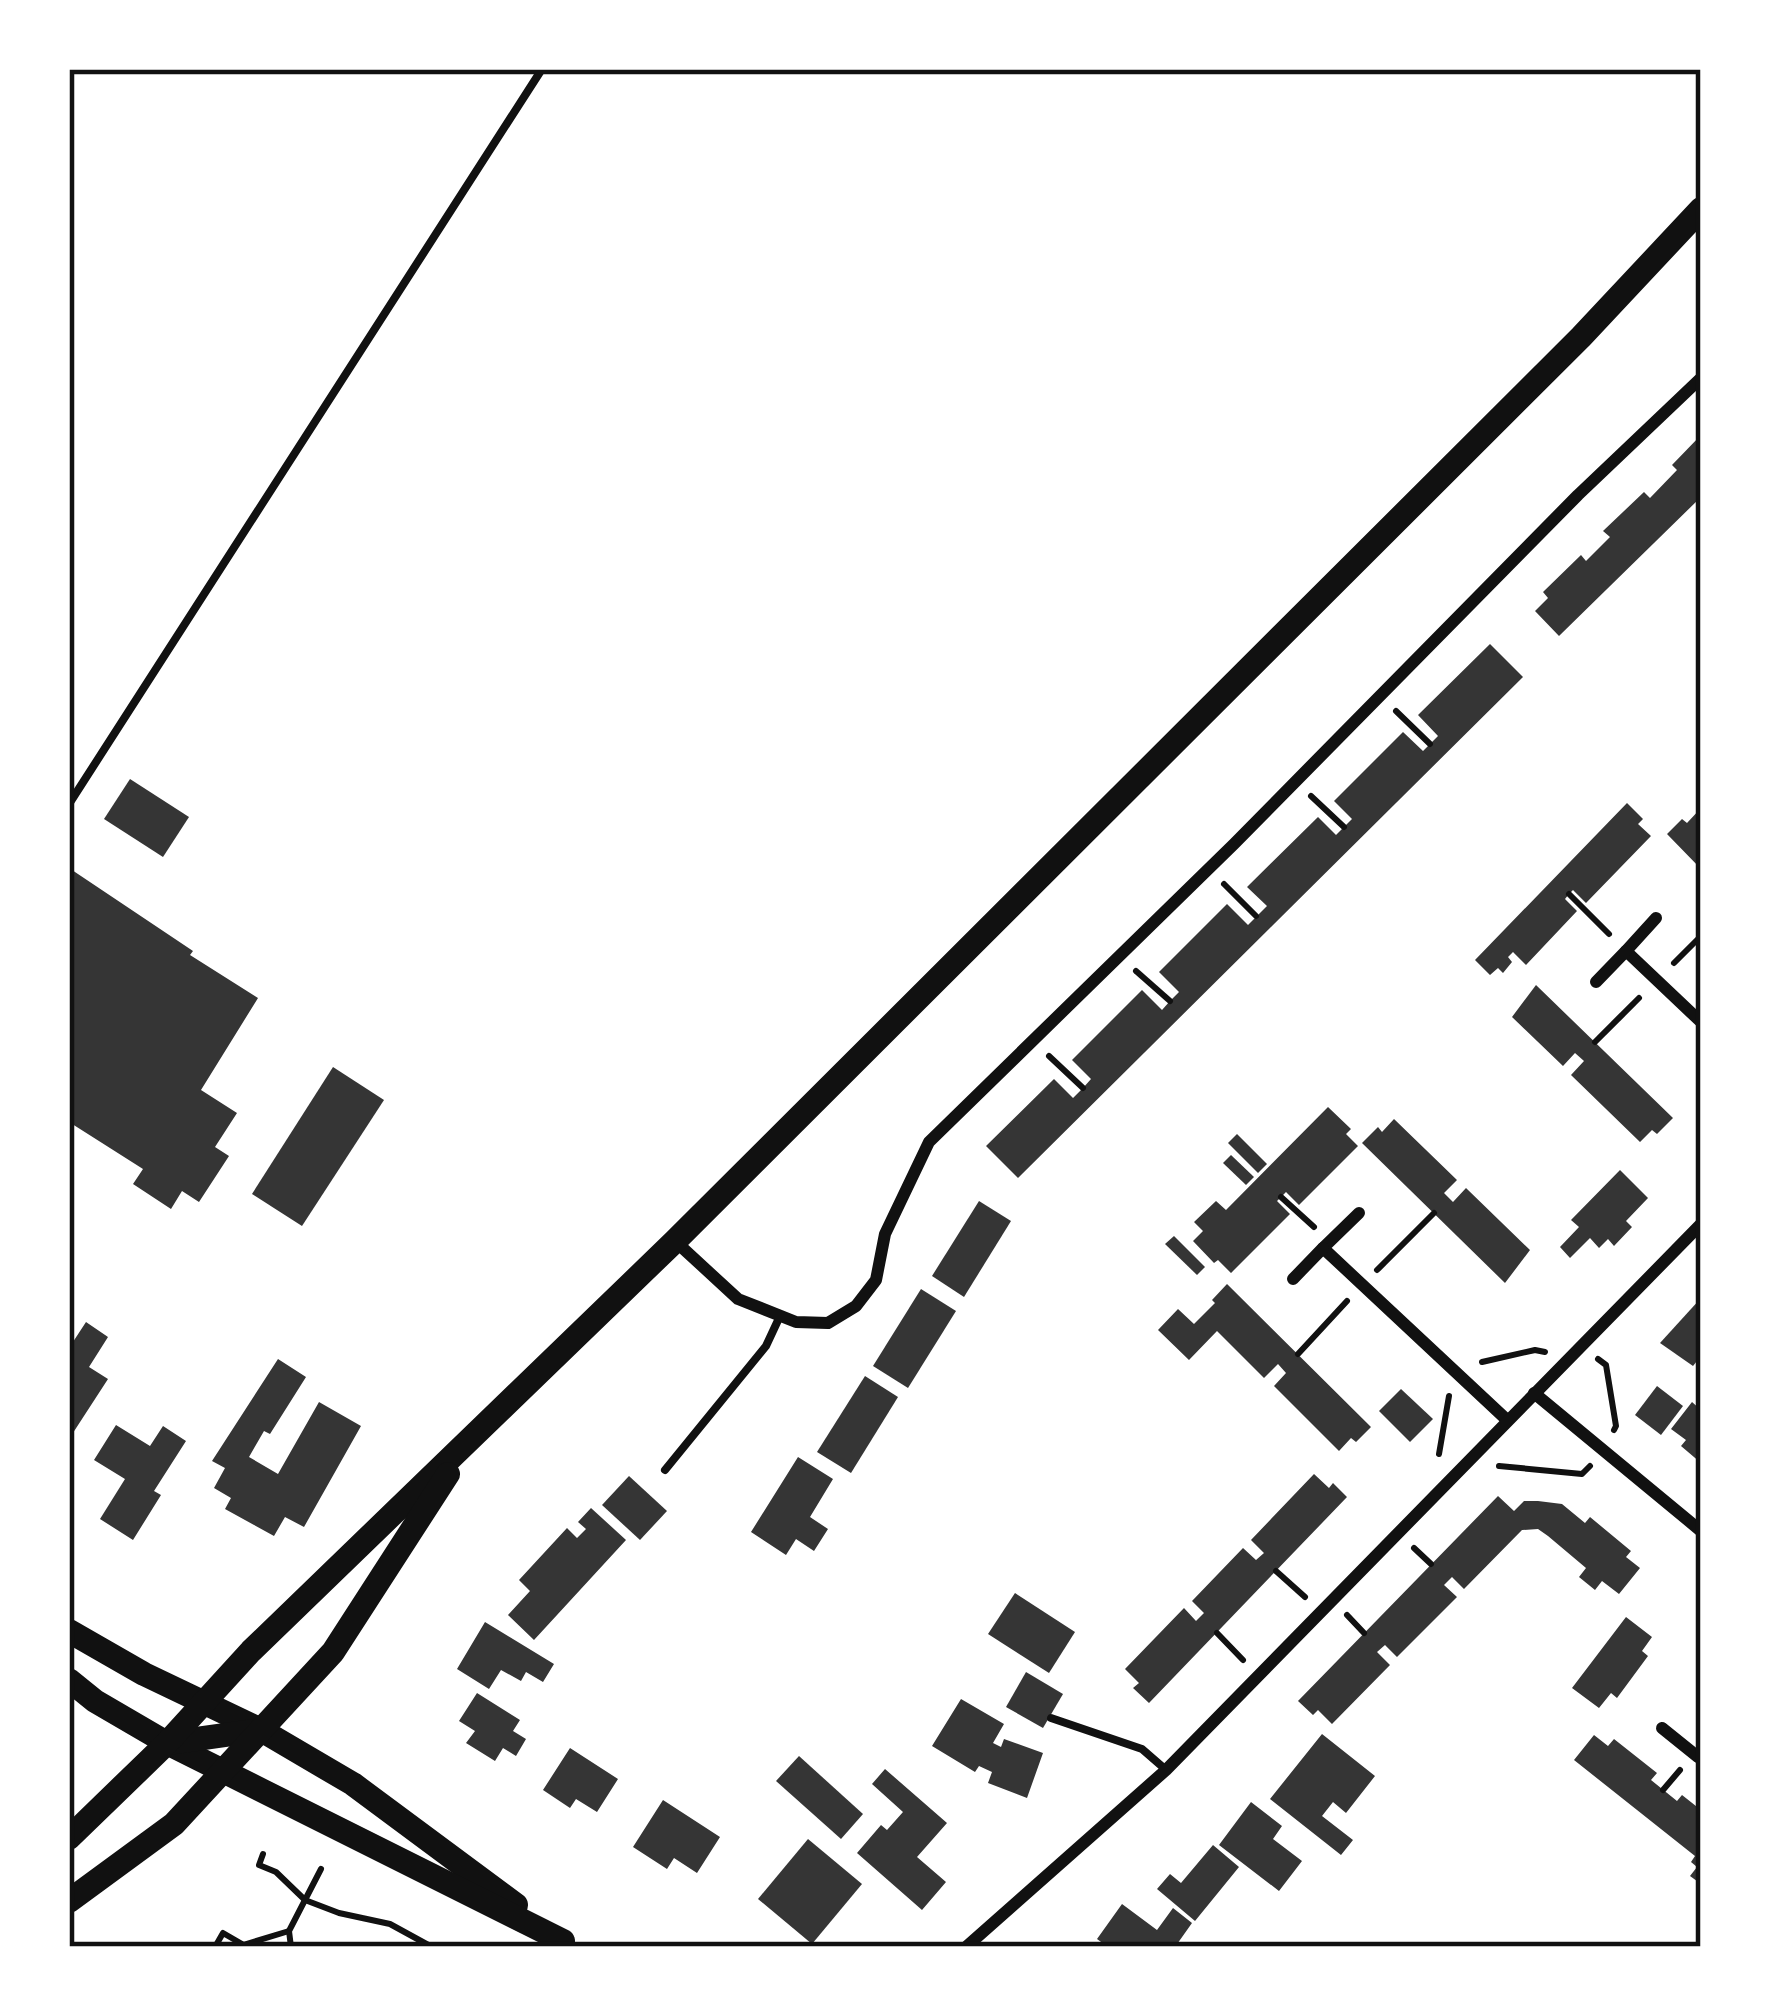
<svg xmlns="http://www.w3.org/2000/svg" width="1770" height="2016" viewBox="0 0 1770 2016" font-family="Arial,sans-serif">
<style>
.building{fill:#353535}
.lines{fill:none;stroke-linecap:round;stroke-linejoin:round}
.path{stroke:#111;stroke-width:6}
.service{stroke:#111;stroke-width:8}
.minor{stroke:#111;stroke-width:12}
.primary{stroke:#111;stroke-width:24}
.trunk{stroke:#111;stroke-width:24}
.neatline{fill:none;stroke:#111;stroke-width:4.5}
</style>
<rect width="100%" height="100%" fill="#fff"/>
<g class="building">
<path d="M1701,435v62l-142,139 -24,-25 13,-13 -5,-6 38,-37 5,6 24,-24 -7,-6 41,-39 6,6 27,-28 -5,-5z"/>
<path d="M1490,644l33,33 -505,501 -32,-32 68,-67 19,19 10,-10 8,-9 -19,-19 70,-70 20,20 8,-9 9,-9 -20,-20 68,-68 21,21 19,-19 -20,-19 71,-70 18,18 16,-16 -18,-18 69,-69 20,19 15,-15 -20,-21z"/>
<path d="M130,779l59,38 -26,40 -59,-38z"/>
<path d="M1627,803l16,16 -5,5 13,12 -65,67 -13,-13 -4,4 -4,5 12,12 -51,54 -13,-13 -5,5 4,5 -9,11 -5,-5 -8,7 -15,-15z"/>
<path d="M1701,808v61l-34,-35 15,-15 5,4z"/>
<path d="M69,868l124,83 -3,4 68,43 -57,92 36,23 -22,34 14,9 -30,46 -17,-11 -11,18 -38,-25 10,-15 -74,-47v-148l4,-7 -4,-3z"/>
<path d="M1536,985l137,133 -16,16 -5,-4 -12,12 -69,-67 13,-14 -9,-8 -12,13 -51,-49z"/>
<path d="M333,1067l51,33 -82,126 -50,-32z"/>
<path d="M1328,1107l23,22 -5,5 12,12 -59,59 -13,-13 -9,9 13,13 -59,59 -13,-13 -4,3 -21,-22 10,-10 -9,-9 22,-21 10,9z"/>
<path d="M1394,1119l63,61 -13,13 9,9 13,-14 64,62 -25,33 -143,-140 16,-16 4,5z"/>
<path d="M1237,1134l30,30 -9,9 -30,-30z"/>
<path d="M1231,1155l23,22 -8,8 -23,-22z"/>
<path d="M1620,1170l28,28 -22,23 6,6 -18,19 -6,-7 -9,9 -9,-10 -20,20 -10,-11 19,-20 -8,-7z"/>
<path d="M979,1201l32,20 -47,76 -32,-21z"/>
<path d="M1174,1236l31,31 -8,8 -32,-31z"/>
<path d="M1227,1284l144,143 -15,15 -5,-4 -12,13 -65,-65 12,-13 -8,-9 -14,14 -47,-47 -28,29 -31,-30 20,-21 16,15 21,-21 -3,-3z"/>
<path d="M921,1289l35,22 -48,77 -35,-22z"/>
<path d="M1701,1298v58l-8,10 -33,-23z"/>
<path d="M86,1322l22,15 -19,30 19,12 -39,60v-91z"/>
<path d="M278,1359l28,18 -36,57 -6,-3 -15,26 29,17 41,-72 42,24 -57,101 -19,-10 -11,19 -49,-27 6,-11 -17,-10 11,-20 -13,-7z"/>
<path d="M865,1376l33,21 -47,76 -34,-21z"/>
<path d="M1657,1386l26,20 -22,29 -26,-20z"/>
<path d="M1401,1389l32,30 -23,23 -31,-31z"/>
<path d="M1692,1402l9,8v53l-20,-17 5,-6 -15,-11z"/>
<path d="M116,1425l34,21 13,-20 23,15 -32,50 7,4 -28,45 -33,-21 25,-40 -31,-19z"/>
<path d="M798,1457l35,22 -23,38 18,12 -14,22 -18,-12 -10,16 -35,-23z"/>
<path d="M1314,1474l15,14 4,-5 14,14 -198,206 -16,-15 6,-5 -14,-14 59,-61 12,13 8,-8 -12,-12 51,-53 13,12 8,-7 -13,-13z"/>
<path d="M629,1476l38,35 -27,29 -38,-35z"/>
<path d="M1498,1496l16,15 10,-10h14l24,3 23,19 5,-6 41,34 -5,6 14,11 -21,26 -17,-13 -7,9 -16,-13 7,-9 -38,-32 -10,-7 -16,1 -58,59 -12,-12 -8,8 13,12 -60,60 -12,-12 -8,7 13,13 -58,59 -14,-14 -5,5 -15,-14z"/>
<path d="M591,1508l35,32 -92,100 -26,-25 22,-24 -11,-11 48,-52 10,10 9,-9 -8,-7z"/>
<path d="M1015,1593l60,39 -26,41 -61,-39z"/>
<path d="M1626,1617l26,20 -10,14 6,5 -31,42 -6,-5 -12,15 -27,-20z"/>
<path d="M485,1622l69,42 -11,18 -17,-10 -5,9 -20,-11 -12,19 -32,-20z"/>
<path d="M1026,1672l37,22 -20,34 -37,-21z"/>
<path d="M477,1693l43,27 -7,11 13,8 -10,17 -13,-8 -8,13 -29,-18 9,-12 -16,-10z"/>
<path d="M961,1699l43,25 -11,19 8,4 3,-8 39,14 -16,45 -39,-15 4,-11 -13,-6 -4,6 -43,-26z"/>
<path d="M1322,1734l53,42 -29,37 -13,-11 -11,14 31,24 -12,15 -71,-56z"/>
<path d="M1594,1735l14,11 6,-7 43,34 -6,7 26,21 5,-6 19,15v74l-11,-8 7,-9 -6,-5 4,-6 -121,-96z"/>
<path d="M570,1748l48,31 -21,33 -21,-13 -6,9 -27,-18z"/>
<path d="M799,1756l64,58 -22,25 -65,-58z"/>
<path d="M885,1769l62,54 -30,34 29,25 -24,28 -65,-57 24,-28 6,5 16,-18 -31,-28z"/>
<path d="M663,1800l57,37 -23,36 -23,-15 -7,11 -34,-22z"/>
<path d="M1251,1802l31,24 -9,13 29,22 -23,30 -60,-46z"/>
<path d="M808,1839l54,45 -50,60 -54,-45z"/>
<path d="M1213,1845l26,22 -44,54 -38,-32 13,-15 11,9z"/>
<path d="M1122,1904l35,26 16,-22 19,15 -17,24h-67l-11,-8z"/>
</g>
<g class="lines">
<g class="path">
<path d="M1396,711l34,33"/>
<path d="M1311,796l33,31"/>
<path d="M1224,884l32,32"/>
<path d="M1569,894l40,40"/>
<path d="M1674,963l27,-27"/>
<path d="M1136,971l34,30"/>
<path d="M1595,1042l44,-44"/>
<path d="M1049,1056l34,32"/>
<path d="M1281,1197l33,30"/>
<path d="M1377,1270l57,-57"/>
<path d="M1298,1354l49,-53"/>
<path d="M1598,1359l8,6 10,61 -2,4"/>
<path d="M1482,1362l53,-12 10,2"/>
<path d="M1439,1454l10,-58"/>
<path d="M1499,1466l83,8 8,-8"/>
<path d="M1414,1548l17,16"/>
<path d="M1276,1571l29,26"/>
<path d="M1347,1615l17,18"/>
<path d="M1217,1633l26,27"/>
<path d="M1663,1790l17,-20"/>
<path d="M263,1854l-4,11 17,7 29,28 34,13 51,11 42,23"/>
<path d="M243,1945l46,-14"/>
<path d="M215,1947l8,-14 19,11"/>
<path d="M291,1947l-2,-16 32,-62"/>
</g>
<g class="service">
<path d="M69,804l473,-735"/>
<path d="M665,1470l101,-124 14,-30"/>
<path d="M1051,1718l91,31 23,20"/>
</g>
<g class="minor">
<path d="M1656,918l-30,33 75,71"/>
<path d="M1596,982l30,-31"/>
<path d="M1359,1213l-36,35 184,172"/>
<path d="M675,1241l63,58 58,23 32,1 28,-17 20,-26 9,-46 44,-92 305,-298 344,-349 123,-117"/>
<path d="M1293,1279l30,-31"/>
<path d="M1534,1393l167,138"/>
<path d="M1662,1728l36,29 3,-3"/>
<path d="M966,1947l200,-177 535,-546"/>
</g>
<g class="primary">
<path d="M69,1631l75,43 117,56"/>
<path d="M69,1680l26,21 72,42"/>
</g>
<g class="trunk">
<path d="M261,1730l92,54 163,121"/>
<path d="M167,1743l396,198"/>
<path d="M168,1743l93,-13"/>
<path d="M69,1838l98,-95 84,-92 424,-410 906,-904 120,-128"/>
<path d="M69,1901l105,-77 159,-172 115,-178"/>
</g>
</g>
<rect width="1770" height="2016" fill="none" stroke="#ffffff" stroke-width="144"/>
<rect x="72" y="72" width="1626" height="1872" class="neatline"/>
</svg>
